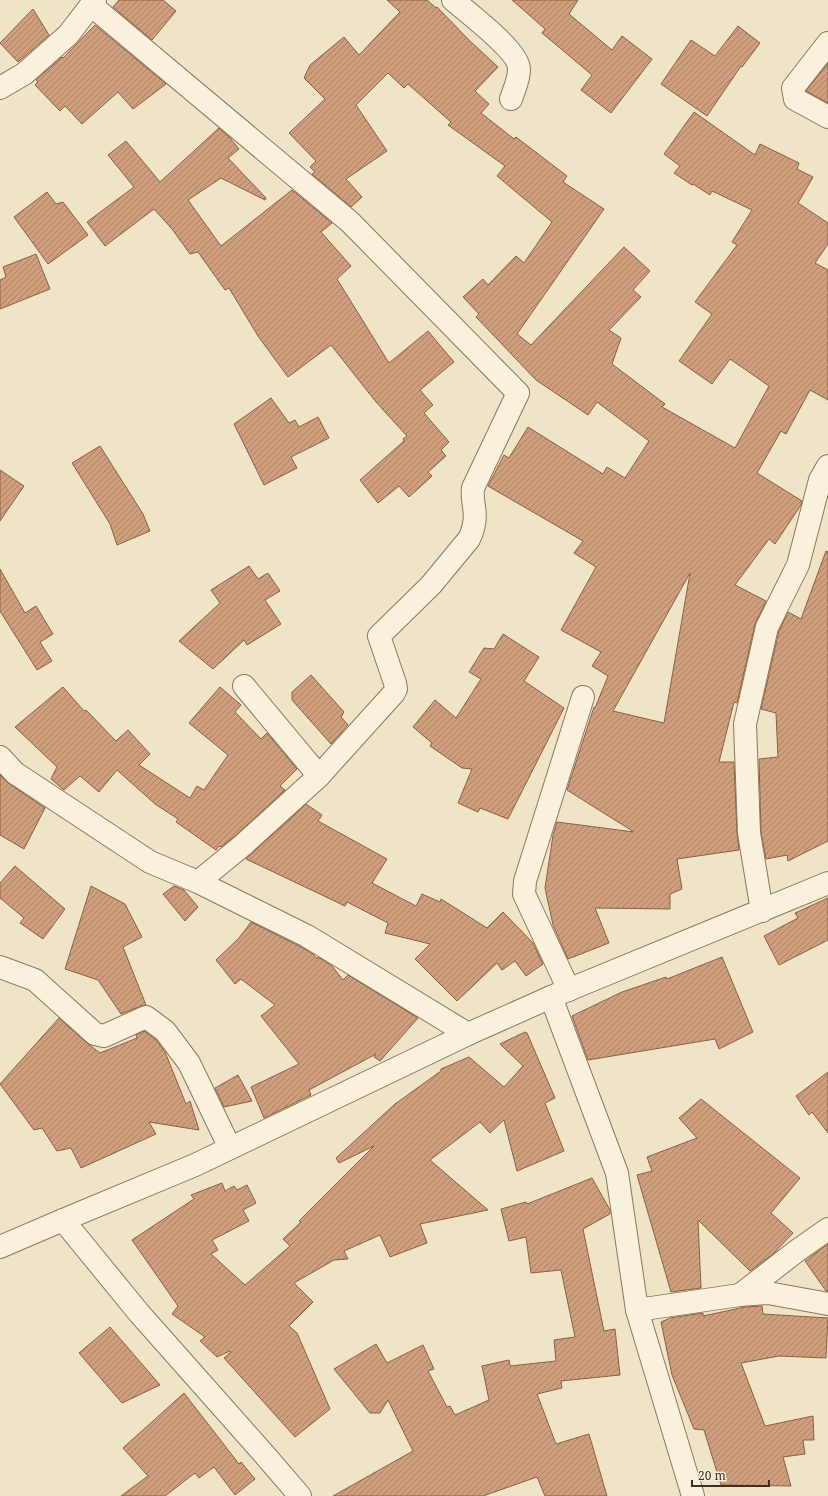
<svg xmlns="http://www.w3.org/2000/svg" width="828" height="1496" viewBox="0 0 828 1496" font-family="'Noto Serif',serif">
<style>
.building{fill:url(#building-hatch);stroke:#8d5f41;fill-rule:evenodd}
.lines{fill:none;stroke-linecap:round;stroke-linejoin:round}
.minor-casing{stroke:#8d765c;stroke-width:24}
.minor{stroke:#faf1dc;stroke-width:22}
</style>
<defs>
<pattern id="building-hatch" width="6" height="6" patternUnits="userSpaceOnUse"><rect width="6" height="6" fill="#cf9f7d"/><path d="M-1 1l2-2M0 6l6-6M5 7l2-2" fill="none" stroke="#a98266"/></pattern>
</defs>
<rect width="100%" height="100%" fill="#f0e4c8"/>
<g class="building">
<path d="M119,0h44l13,11 -24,29 -39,-33z"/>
<path d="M387,0h40l9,8 1,-1 33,34 28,26 -23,24 14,13 -8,9 33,26 2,-2 51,39 -4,6 41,27 -87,125 14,11 93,-98 26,24 -17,19 8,7 -32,33 12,8 -9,26 53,40 -3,3 73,41 34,-62 -39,-27 -18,25 -33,-23 33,-47 -17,-12 42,-57 -5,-3 20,-32 -40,-19 -2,4 -17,-11 -1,1 -18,-12 6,-7 -16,-12 30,-42 61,43 5,-11 39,19 -2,6 16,8 -15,26 30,20v21l-13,19 13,7v130l-18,-10 -24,44 -5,-3 -24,42 45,28 -1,4 -26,39 -6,-5 -34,46 31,16 -11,23 -18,79 -3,-1 -15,60h15l3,71 2,17 -62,9 5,30 -12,5v15l-75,-1 14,35 -41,16 -15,-34 -8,-37 8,-53 4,-13 77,10 -67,-42 27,-83 1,1 13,-32 -16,-10 9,-14 -40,-22 35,-63 -22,-14 9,-12 -95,-55 16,-31 5,3 19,-31 75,47 4,-7 18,11 24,-37 -52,-39 -9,13 -52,-35 -60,-63 3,-3 -16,-17 20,-18 5,6 28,-29 8,7 28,-41 -55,-46 8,-10 -57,-41 3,-3 -43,-38 -4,4 -16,-15 -32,32 31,46 -41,28 16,18 -11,10 -39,-33 3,-2 -5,-5 6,-6 -27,-28 36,-34 -21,-21 6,-13 34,-28 15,18 41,-43zM690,573l-26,150 -51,-12z"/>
<path d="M512,0h66l-9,14 43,36 10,-14 30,23 -41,54 -30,-23 11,-15 -50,-42 3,-4z"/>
<path d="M33,9l16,26 -31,27 -18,-19z"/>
<path d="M95,25l71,59 -33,25 -15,-17 -36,32 -17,-18 -5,5 -25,-26 3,-3 -2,-2 26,-23 1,1z"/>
<path d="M738,26l22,17 -18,24 -1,-1 -34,50 -46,-32 30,-44 24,16z"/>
<path d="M828,63v40l-22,-12z"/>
<path d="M219,128l11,10 9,11 -11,9 38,40 -1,2 -44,-22 -33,22 33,46 71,-56 40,33 -11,9 30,34 -14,13 52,84 39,-32 26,31 -34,28 13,15 -9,8 25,29 -8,8 5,6 -18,16 4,4 -23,21 -10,-11 -21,17 -18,-23 44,-39 -1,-2 4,-3 -31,-34 -45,-57 -43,32 -30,-41 -29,-48 -4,2 -27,-38 -8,2 -18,-25 -18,-20 -49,37 -18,-24 47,-35 -26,-32 18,-14 34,41z"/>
<path d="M47,192l9,12 7,-2 25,33 -40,29 -34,-47z"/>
<path d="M36,254l14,35 -50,20v-29l6,-3 -3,-10z"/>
<path d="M271,398l18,25 6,-3 4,7 19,-10 11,21 -38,19 6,11 -33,17 -30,-61z"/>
<path d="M100,446l43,68 7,17 -33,14 -7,-21 -38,-61z"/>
<path d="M0,470l24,16 -24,35z"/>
<path d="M826,551l2,1v289l-40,20 -1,-6 -21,4 -5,-27 -2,-73 19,-2 -2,-44 -15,-4 18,-78 9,-19 13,7z"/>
<path d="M249,566l9,13 10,-6 12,18 -15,9 16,24 -34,21 -3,-5 -31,29 -34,-28 41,-38 -9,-13z"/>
<path d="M0,569l25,44 11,-7 17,28 -13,8 12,19 -15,9 -37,-59z"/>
<path d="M503,634l36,23 -15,24 40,27 -56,111 -28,-11 -2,4 -20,-9 14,-34 -10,-1 -32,-22 2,-3 -19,-16 22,-27 21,18 25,-39 -12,-7 15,-24 10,1z"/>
<path d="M311,675l33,37 -3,5 7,8 -17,19 -39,-44v-8z"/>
<path d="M63,687l21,24 2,-1 30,31 12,-11 22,24 -11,11 51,33 7,-12 7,4 24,-35 -39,-32 31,-36 21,18 -6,7 26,27 6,-6 30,36 -17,17 5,4 -50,46 -14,11 -2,-1 -3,4 -40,-28 2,-3 -23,-15 -38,-34 -18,22 -19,-16 -16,14 -13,-11 6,-12 -42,-40z"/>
<path d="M0,775l8,8 37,25 -21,41 -24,-14z"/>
<path d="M306,804l16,11 -4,6 69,38 -15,24 44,23 6,-12 18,8 1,-3 46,29 16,-16 30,31 10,21 -17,12 -11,-15 -13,9 -5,-7 -40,38 -42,-42 15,-15 -45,-11 3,-10 -41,-21 -2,4 -99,-47z"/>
<path d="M15,866l50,43 -22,30 -23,-16 4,-5 -24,-20v-15z"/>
<path d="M91,886l34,18 17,33 -19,10 23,58 -5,1 -20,8 -23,-34 -33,-11z"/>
<path d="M174,886l10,4 14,17 -13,14 -22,-27z"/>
<path d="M828,898v42l-49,25 -15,-29 34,-18 -3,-5z"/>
<path d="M251,922l50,25 12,7 4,5 1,-2 14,9 11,14 5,-5 70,43 -38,43 -6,-4 2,-3 -67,36 2,5 -47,23 -13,-31 48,-23 -38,-48 14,-11 -34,-26 -6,5 -19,-24 23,-22z"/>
<path d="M722,957l31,75 -34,17 -4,-10 -127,21 -16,-44 50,-24 44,-15 1,2z"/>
<path d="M59,1018l28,25 13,10 37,-15 -1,-3 8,-4 12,9 9,12 21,52 4,-3 9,29 -50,-8 7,12 -75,34 -10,-20 -14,3 -15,-23 -8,2 -34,-46z"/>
<path d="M525,1032l2,1 28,65 -10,5 19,48 -47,20 -13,-51 -14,13 -10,-11 -50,38 58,50 -68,14 7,19 -37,14 -10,-22 -36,16 4,8 -14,1 -40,23 19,19 -24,24 8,7 33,76 -35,28 -71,-79 7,-6 -1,-1 -13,6 -17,-16 5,-4 -33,-23 6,-8 -46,-66 62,-41 -3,-4 31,-12 3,8 9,-5 3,4 10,-5 9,18 -13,7 6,11 -37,19 6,10 -7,4 34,31 45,-39 -7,-7 18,-17 -2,-1 75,-75 -35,17 -3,-5 59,-54 46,-33v-2l28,-12 35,30 19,-21 -23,-22z"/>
<path d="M828,1072v61l-16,-21 -3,3 -13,-19z"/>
<path d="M238,1075l14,26 -28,6 -9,-19z"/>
<path d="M701,1099l99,79 -29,35 22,20 -20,21 -23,17 -52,-51 3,68 -30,4 -34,-117 15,-4 -5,-14 50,-19 -18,-20z"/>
<path d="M592,1178l18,32v4l-27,15 21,102 11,-2 5,46 -59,6 1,7 -25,6 19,50 33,-10 18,62h-62l-8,-19 -54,19h-150l80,-45 -25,-51 -8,13h-10l-36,-44 42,-25 11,19 36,-18 11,24 -6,2 19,36 3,-1 5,9 34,-15 -7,-34 27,-6 1,6 46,-5 -2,-21 21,-3 -14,-67 -30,3 -5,-36 -17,4 -8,-32 25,-7 1,2z"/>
<path d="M828,1244v47h-2l-21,-30z"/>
<path d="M762,1306l1,8 65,4 -2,40 -47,-2 -38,7 24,63 48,-10 1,24h-11l2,14 -22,3 8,29 -70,-1 -17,-55 -10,-1 -22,-54 -11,-53 9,-4 33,-5v3l42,-9z"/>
<path d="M110,1327l50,58 -38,18 -43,-50z"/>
<path d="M184,1393l55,71 2,-2 14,17 -20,16 -21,-28 -15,11 -4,-5 -30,23h-44l27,-20 -25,-28z"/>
</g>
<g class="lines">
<g class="minor-casing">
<g id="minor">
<path d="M453,0c15,13 66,51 66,69 0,11 -5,21 -8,30"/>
<path d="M91,5l259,217 168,171 -45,95c-1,7 0,12 1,19 2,11 0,22 -5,32l-38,46 -52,51 16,47 1,6 -2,4 -75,83 -76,69 -45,37"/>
<path d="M828,43l-35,45 2,11 33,18"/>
<path d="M0,88l24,-14 44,-39 27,-35"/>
<path d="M244,686l75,90"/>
<path d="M0,757l15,16 135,89 48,20 109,54 161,98"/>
<path d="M762,911l-13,-78 -4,-109 22,-97 31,-62 22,-85 8,-14"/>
<path d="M0,967l35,13 60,54 9,2 42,-19 19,14 24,32 41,85"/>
<path d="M569,990l-45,-96 1,-13 58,-184"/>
<path d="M551,997l66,176 20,137 56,186"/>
<path d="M63,1220l76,93 125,141 36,42"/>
<path d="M0,1247l63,-27 132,-55 273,-131 83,-37 277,-114"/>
<path d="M740,1295l58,-45 30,-21"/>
<path d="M637,1310l103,-15 28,-2 60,11"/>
</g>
</g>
<use href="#minor" class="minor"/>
</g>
<path d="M692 1480v6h77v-6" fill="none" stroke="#3d2e20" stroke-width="2"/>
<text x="698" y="1480" font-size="12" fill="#3d2e20" stroke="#f7eed8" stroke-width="3" paint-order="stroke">20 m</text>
</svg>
